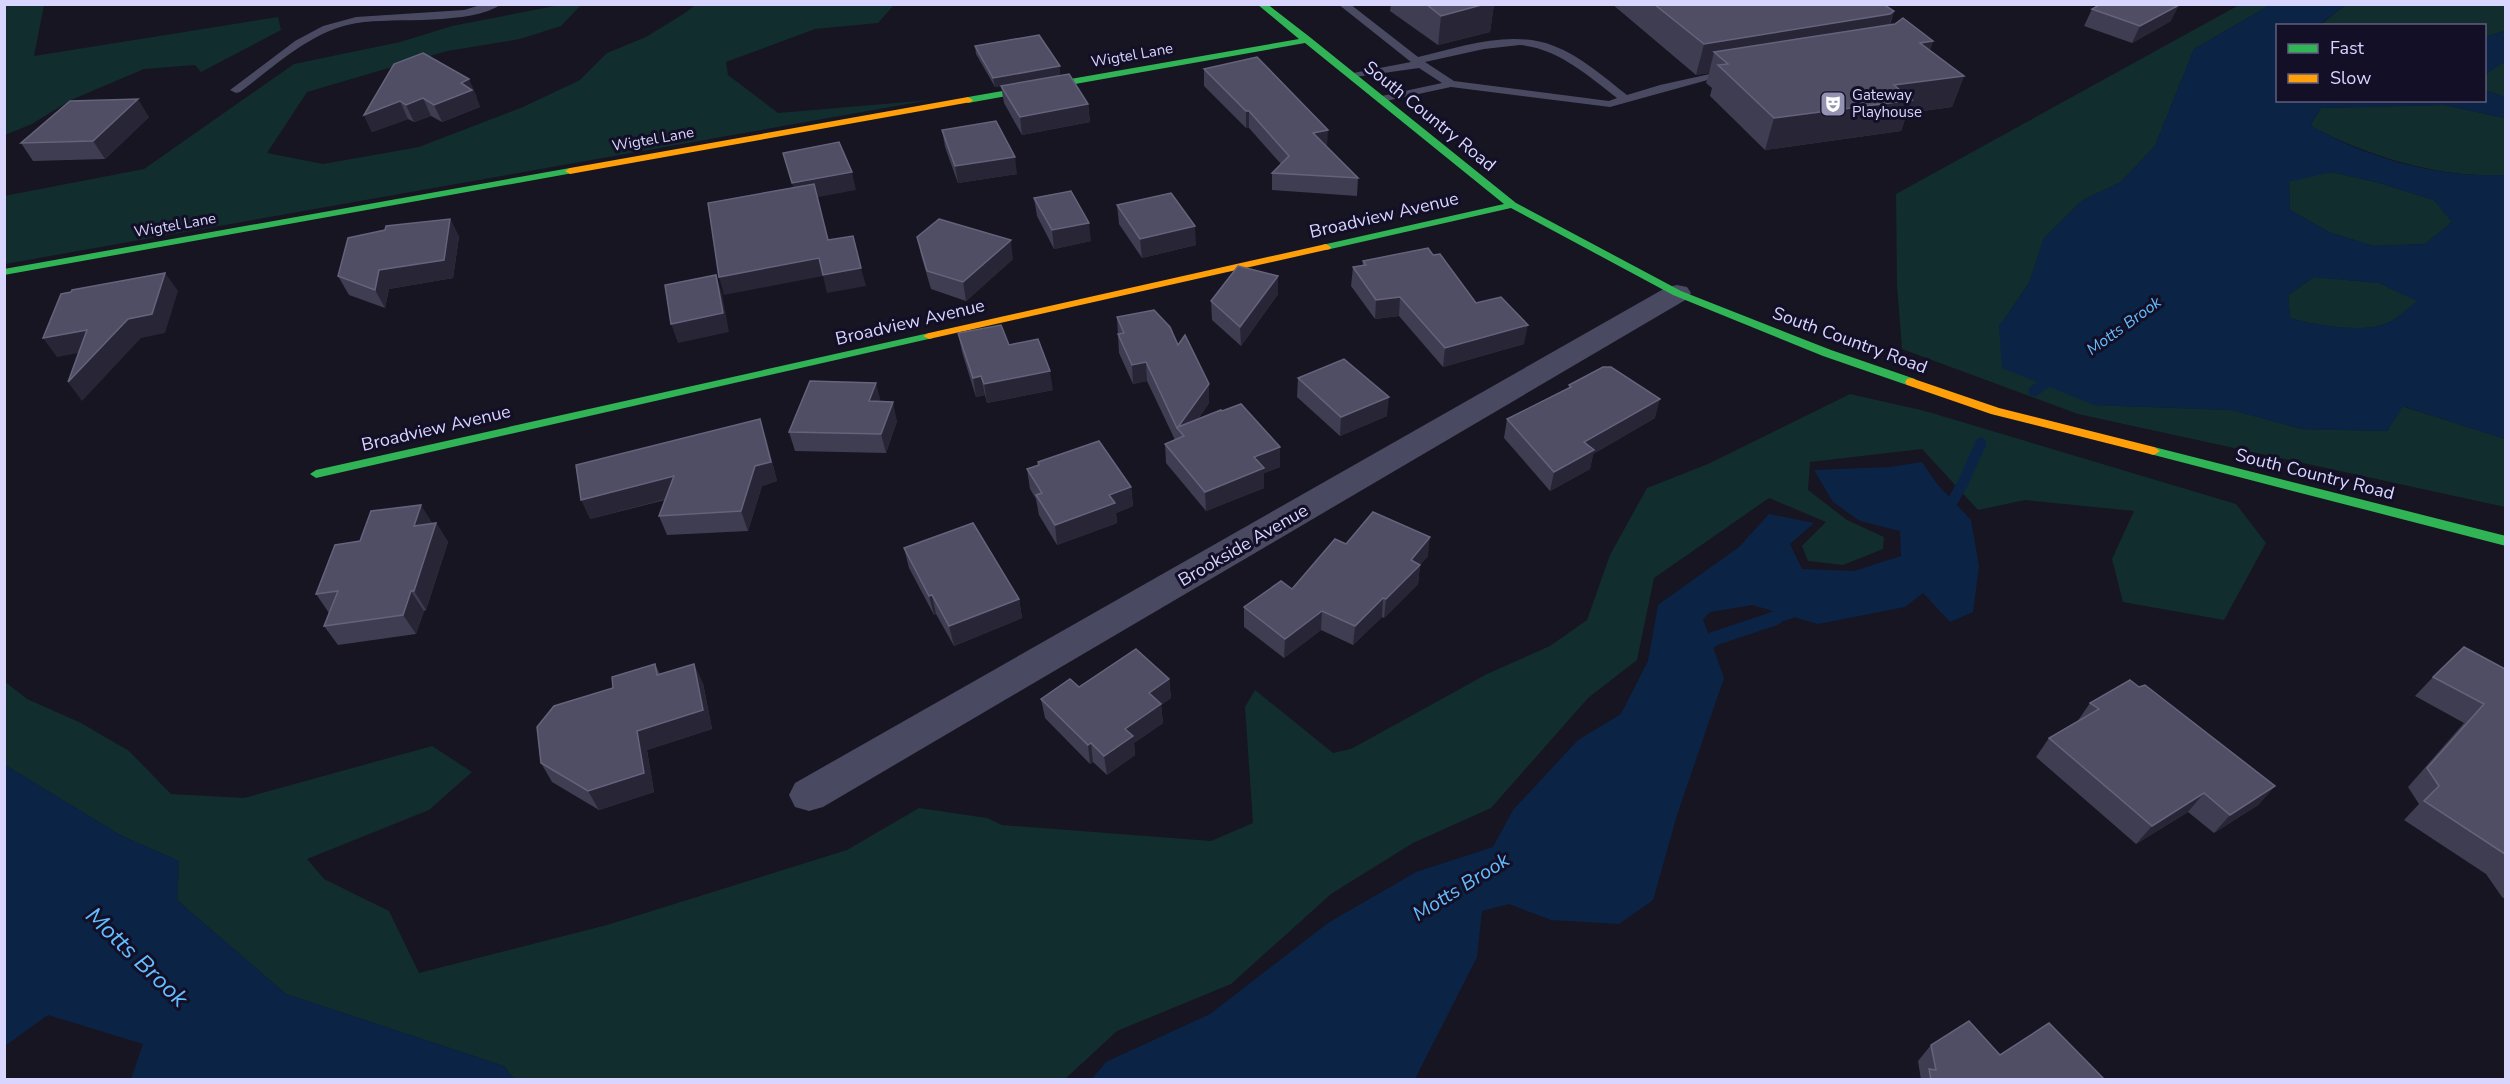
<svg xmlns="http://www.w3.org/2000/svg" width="2510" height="1084" viewBox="0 0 2510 1084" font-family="'Nunito Sans',sans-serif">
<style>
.green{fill:#122d2d}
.water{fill:#0b2446;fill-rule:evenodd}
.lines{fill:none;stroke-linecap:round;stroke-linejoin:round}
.stream-far1{stroke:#0b2446;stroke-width:11}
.stream{stroke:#0b2446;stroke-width:14}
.lane{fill:#494962;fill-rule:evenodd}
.street{fill:#494962;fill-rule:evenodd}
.fast{fill:#30b455;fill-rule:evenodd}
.slow{fill:#ff9f0a;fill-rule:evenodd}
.wall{fill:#3f3d51}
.shaded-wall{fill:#282636}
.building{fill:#504e64;stroke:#65637c;stroke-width:1.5}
.labels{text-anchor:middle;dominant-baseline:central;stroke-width:6;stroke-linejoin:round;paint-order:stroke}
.far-street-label{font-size:15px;fill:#d8d5ff;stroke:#120f27}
.far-poi-label{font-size:15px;fill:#d8d5ff;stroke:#120f27;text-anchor:start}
.far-water-label{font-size:16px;font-style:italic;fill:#63beff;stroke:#120f27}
.street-label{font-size:18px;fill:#d8d5ff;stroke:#120f27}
.water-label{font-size:20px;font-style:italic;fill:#63beff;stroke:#120f27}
.near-water-label{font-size:24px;font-style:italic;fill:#63beff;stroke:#120f27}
</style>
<rect width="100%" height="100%" fill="#161521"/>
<g class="green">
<path d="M5,5h39l-10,51 244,-39 3,13 -80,42 -6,-7 -51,4 -73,31 -39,24 -27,11z"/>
<path d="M560,5h21l-20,21 -41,13 -73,12 -140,41 -40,61 56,11 96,-17 104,-40 57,-27 27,-27 39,-16 39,-24 10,-8h199l-16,18 -63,6 -89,33 2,13 50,38 152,-13 -925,164 -1,-68 140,-27 150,-105 106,-22 52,-16z"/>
<path d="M2239,5h31l-76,44 -39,97 -34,36 -38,18 -39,38 -15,45 -30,44 95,78 138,5 70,19 85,2 15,-25 103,33v68l-427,-93 -176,-65 -5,-64 -1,-91z"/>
<path d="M2345,5h160v26l-20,6 -1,-11h-165z"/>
<path d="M2505,61v36l-20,-7 -1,-15z"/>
<path d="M2444,105l61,13v57c-68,3 -135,-18 -195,-49l11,-18z"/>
<path d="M2331,172l45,10 58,18 18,22 -27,22 -52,2 -44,-14 -39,-22 -1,-29z"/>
<path d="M2314,277l65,6 39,18c-10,7 -20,17 -31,22 -23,11 -73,2 -97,-5l-2,-23z"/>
<path d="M1850,394l75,17 311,93 30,39 -42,77 -101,-18 -11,-43 22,-48 -109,-11 -47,10 -56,-61 -112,13 -2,28 39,30 37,17 -1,12 -40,16 -35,-4 -6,-15 24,-24 -57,-24 -115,80 -17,82 -49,38 -97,110 -78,35 -82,51 -100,90 -114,47 -52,48h-551l-10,-13 -218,-72 -109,-94 2,-39 -57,-25 -117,-71 -1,-84 23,18 54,24 48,28 42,43 73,4 188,-52 40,26 -43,38 -122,49 17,20 65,32 30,62 188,-48 240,-75 72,-42 68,10 15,7 209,16 42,-18 -8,-116 10,-17 78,63 18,-4 136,-75 63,-28 37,-26 23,-65 37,-67 61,-24z"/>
</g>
<g class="water">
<path d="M2270,5h75l-26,20 -41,1v74h206l1,-10 20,7v21l-61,-13 -123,3 -11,17c57,34 129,53 195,50v264l-102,-33 -16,25 -85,-2 -71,-19 -137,-5 -92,-37 -3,-41 30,-44 15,-45 39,-38 38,-18 34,-36 39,-97zM2331,172l45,10 58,18 18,22 -27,22 -52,2 -44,-14 -39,-22 -1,-28zM2314,277l65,6 38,18c-9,7 -19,17 -30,22 -23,11 -73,2 -97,-5l-2,-23z"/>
<path d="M2505,31v30l-20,14v-38z"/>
<path d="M1922,462l15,22 34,36 8,46 -6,46 -23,10 -27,-29 -18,14 -87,17 -66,-19 -42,7 -7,7 21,59 -47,137 -24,85 -34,24 -68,-4 -42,-16 -27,7 -5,46 -62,122h-323l14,-17 104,-48 118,-91 88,-51 77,-25 20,-37 65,-70 43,-26 27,-53 10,-56 81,-58 30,-33 45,9 -24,21 12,25 52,2 47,-15 -1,-25 -40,-10 -27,-19 -19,-32 76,-3z"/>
<path d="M5,765l117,71 57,25 -2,39 109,94 218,72 10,13h-383l12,-35 -95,-29 -43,31z"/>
</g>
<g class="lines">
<g class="stream-far1">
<path d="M2034,391l21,-15"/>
<path d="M1945,514l17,-29 19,-42"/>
<path d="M1772,619l28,-9"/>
</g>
<path class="stream" d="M1700,651l13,-12 63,-21"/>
<g class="lane">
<path d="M484,4h18c-33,22 -105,13 -145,19 -45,7 -82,43 -117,69l-4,1 -6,-3 65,-49 28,-15 33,-9 108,-7z"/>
<path d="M1338,4h12l68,53c43,-10 93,-28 136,-11 27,10 51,32 73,49l33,-10 68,-15 5,3 -123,34 -159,-20 -70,15 -4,-1v-4l65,-14 -23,-15 -71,10v-4l63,-12zM1520,45c39,4 67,30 97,53l-8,3 -155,-20 -29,-19 59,-13z"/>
</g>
<path class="street" d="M1677,285l10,2 4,6 -4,6 -864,508 -14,4 -14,-4 -6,-12 6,-12 872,-496z"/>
<g class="fast">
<path d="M1257,4h10l44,34 205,165 165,88 150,59 84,29 2,3 -2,3h-8l-84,-29 -150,-61 -162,-87 -185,42 -4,-1v-4l182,-41 -199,-161 -337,60 -5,-3 5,-3 331,-58z"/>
<path d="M570,168l3,1v4l-569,102v-6z"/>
<path d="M929,333l4,1v4l-617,140 -6,-4 6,-4z"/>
<path d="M2154,447l352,89v10l-356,-92 -2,-3 2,-3z"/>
</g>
<g class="slow">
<path d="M968,97l5,3 -2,2 -401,72 -5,-3 5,-3z"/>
<path d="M1326,244l5,3 -1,2 -401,90 -6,-3 6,-3z"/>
<path d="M1911,378l88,30 155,39 6,4 -6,4 -163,-41 -84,-29 -2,-3 2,-3z"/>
</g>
</g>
<g class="wall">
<path d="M1391,4h103l-4,28 -52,13 -48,-34z"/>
<path d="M1612,4h271l11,7 -4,14 43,16 -3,9 34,26 -12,31 -45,6 -6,18 -136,19 -55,-54 2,-8 -6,-5 3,-10 -13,2z"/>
<path d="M2092,9l79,12 -39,22 -48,-17z"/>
<path d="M975,46l85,20v9l-65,12 -19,-33z"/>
<path d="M394,64l83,33h-1l4,10 -38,15 -11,-6 -17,6 -6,-3 -36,13 -8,-17z"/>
<path d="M1204,69l123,78 31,31 -1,18 -85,-6v-17l9,-9 -32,-36h-3l-42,-42z"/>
<path d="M1001,86l87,18 2,18 -68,13 -18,-32z"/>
<path d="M149,117l-44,42 -72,2 -12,-18z"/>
<path d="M942,130l75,44 -59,9 -13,-36z"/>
<path d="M1034,198l57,43 -37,8 -17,-33z"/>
<path d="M1117,205l79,40 -54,13 -23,-34z"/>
<path d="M450,219l9,18 -6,41 -64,11 -4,19 -36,-13 -11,-19z"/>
<path d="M917,237l96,22 -47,42 -35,-12 -10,-34z"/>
<path d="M1363,261l113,42 48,41 -81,23 -44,-51 -24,3 -24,-33 2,-19 9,-1z"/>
<path d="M1278,276v18l-37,52 -29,-26 -1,-19z"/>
<path d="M1117,317l61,28 31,39v19l-11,16 24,-8 58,36v20l-16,6v15l-58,23 -40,-48 -1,-19 10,-4 -28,-59 -14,3 -14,-31z"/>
<path d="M958,333l51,12 44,45 -66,13 -2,-8 -9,2 -14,-45z"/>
<path d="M1298,378l89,38 -47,20 -43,-39z"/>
<path d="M1569,385l86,33 -62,36 -3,15 -40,22 -46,-53 3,-19 62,-31z"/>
<path d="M881,402l16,19 -11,32 -91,-2 -6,-19z"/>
<path d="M766,438l11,43 -15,5 -14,45 -81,4 -8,-19 6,-16 -75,19z"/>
<path d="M1038,462l93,25 2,19 -17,7 1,10 -60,22 -18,-30 -3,-16 -6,-10 -3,-20 11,-4z"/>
<path d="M436,523l12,19 -22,68 -2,1 -8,23 -78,11 -14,-19 5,-13 -13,-19 44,-53z"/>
<path d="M1346,544l82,12 -8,9 -2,19 -34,34 -2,-1 -29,28 -32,-15 -37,28 -40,-31v-20l48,-18z"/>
<path d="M904,548l115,51 3,19 -68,28 -18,-32 -2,1 -25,-47z"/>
<path d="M655,664l5,10 43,9 9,46 -65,21 7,42 -55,18 -47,-28 -11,-19 72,-75z"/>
<path d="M2505,669v230l-3,-2 -16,-23 -82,-54 15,-16 -11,-17 56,-64 -49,-27 18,-19z"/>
<path d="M1169,679l2,19 -10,7 2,18 -29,20 1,12 -28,20 -14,-13 -3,2 -45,-46 -4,-19 38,-12z"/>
<path d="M2090,703l185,83 -17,19 -44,28 -26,-21 -52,32 -100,-87 13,-19 28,-16z"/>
<path d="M1931,1045l69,10 105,25h-184l-3,-19z"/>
</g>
<g class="shaded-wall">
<path d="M1485,4h9l-4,28 -52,13 3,-29z"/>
<path d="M2179,5l-8,16 -39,22 8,-17z"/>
<path d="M1894,11l-10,30 -170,11 -5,21 -13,2 8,-31z"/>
<path d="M1933,41l-11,31 -2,-29z"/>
<path d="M1060,66v9l-65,12 -2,-9z"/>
<path d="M1964,76l-12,31 -45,6 -6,18 -136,19 9,-32 120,-33z"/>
<path d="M469,79l8,18h-1l4,10 -38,15 -8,-17 27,-22z"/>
<path d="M423,98l8,18 -17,6 -8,-17z"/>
<path d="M138,99l11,18 -44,42 -12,-18z"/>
<path d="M400,101l8,18 -36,13 -8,-17z"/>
<path d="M1088,104l2,18 -68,13 -2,-18z"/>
<rect x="1246" y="111" width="3" height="17"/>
<path d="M1328,130l-1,17 -14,-14z"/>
<path d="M1015,157l2,17 -59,9 -3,-17z"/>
<path d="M852,172l4,18 -59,11 -5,-18z"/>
<path d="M450,219l9,18 -6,41 -64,11 -4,19 -10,-18 4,-20z"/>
<path d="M1089,223l2,18 -37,8 -2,-19z"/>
<path d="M1195,226l1,19 -54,13 -2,-19z"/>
<path d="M1011,240l2,19 -47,42 -3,-19z"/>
<path d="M819,258l42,10 5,18 -39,7 -4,-17 -99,19 -5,-18z"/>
<path d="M165,273l13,18 -13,42 -24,5 -59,63 -14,-19 31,-33 -42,8 -14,-19 44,-8z"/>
<path d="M716,275l6,19 7,38 -51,11 -7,-19z"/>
<path d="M1278,276v18l-37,52 -1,-19z"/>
<path d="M1400,297l-1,19 -24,3 1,-19z"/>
<path d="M1528,325l-4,19 -81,23 2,-19z"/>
<path d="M1146,362l1,19 -14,3 -1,-19z"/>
<path d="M1050,371l3,19 -66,13 -3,-19z"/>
<path d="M981,376l4,19 -9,2 -3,-19z"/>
<path d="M876,383l5,19 -12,-1z"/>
<path d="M1209,384v19l-25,36v-3l-6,-9z"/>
<path d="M1389,397l-2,19 -47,20 1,-19z"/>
<path d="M1660,399l-5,19 -62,36 -3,15 -40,22 4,-19 30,-30z"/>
<path d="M893,402l4,19 -11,32 -5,-19z"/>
<path d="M760,419l6,19 11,43 -15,5 -14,45 -7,-20z"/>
<path d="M1280,447v20l-16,6v15l-58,23 -1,-19 49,-35z"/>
<path d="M674,476l7,19 -91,24 -9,-19z"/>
<path d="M1131,487l2,19 -17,7 1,10 -60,22 -2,-20 54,-30z"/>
<path d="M421,505l12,19 -19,2z"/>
<path d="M436,523l12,19 -22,68 -12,-19z"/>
<path d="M1430,537l-2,19 -8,9 -2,19 -34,34 2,-19 25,-39z"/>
<path d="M411,591l13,20 -8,23 -13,-19z"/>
<path d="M932,595l4,19 -2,1 -5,-19z"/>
<path d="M1383,598l-1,19 -29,28 2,-19z"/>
<path d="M1019,599l3,19 -68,28 -5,-20z"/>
<path d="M1322,611l-1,19 -37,28 1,-19z"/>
<path d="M694,664l9,19 9,46 -65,21 7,42 -55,18 -11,-19z"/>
<path d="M1169,679l2,19 -10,7 2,18 -29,20 1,12 -28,20 -3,-19 21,-27 24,-36z"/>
<path d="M1091,743l2,19 -3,2 -2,-19z"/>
<path d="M2275,786l-17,19 -44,28 16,-18z"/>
<path d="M2204,793l-16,19 -52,32 16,-18z"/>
</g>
<g class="building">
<path d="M1426,4h59l-44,12z"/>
<path d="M1654,4h229l11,7 -4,3 -186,30z"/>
<path d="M2101,4h77l1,1 -39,21 -48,-17z"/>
<path d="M1903,18l30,23 -13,2 44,33 -70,9 18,15 -138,18 -56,-53 10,-1 -14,-12 181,-28z"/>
<path d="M1039,35l21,31 -67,12 -18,-32z"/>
<path d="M423,53l46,26 -8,4 11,7 -38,15 -11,-7 -17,7 -6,-4 -36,14 30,-51z"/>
<path d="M1257,57l71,73 -15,3 45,45 -86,-5 17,-17 -40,-45h-3l-42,-42z"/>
<path d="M1069,74l19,30 -68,13 -19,-31z"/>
<path d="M138,99l-45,42 -72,2 49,-42z"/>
<path d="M996,121l19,36 -60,9 -13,-36z"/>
<path d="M839,142l13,30 -60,11 -9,-30z"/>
<path d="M814,184l14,56 25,-4 8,32 -38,7 -4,-17 -100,19 -11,-74z"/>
<path d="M1071,191l18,32 -37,7 -18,-32z"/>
<path d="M1171,193l24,33 -55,13 -23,-34z"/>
<path d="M450,219l-6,41 -65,10 -4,20 -37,-14 10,-38 37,-8 1,-4z"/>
<path d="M939,219l72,21 -48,42 -36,-11 -10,-34z"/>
<path d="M1428,248l5,7 7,-1 36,49 25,-6 27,28 -83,23 -45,-51 -24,3 -23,-33 13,-2 -3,-4z"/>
<path d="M1238,266l40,10 -38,51 -29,-26z"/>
<path d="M165,273l-13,41 -24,5 -60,63 19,-52 -44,8 18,-44 10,-2 1,-2z"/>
<path d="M716,275l7,38 -52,11 -6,-39z"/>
<path d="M1154,310l16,17 8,18 7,-10 24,49 -31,43 43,-17 1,1 19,-7 39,43 -26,10 10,11 -59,24 -40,-48 19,-8 -7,-8 -31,-66 -14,3 -14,-31 6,-1 -7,-16z"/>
<path d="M1001,325l8,20 29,-6 12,32 -66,13 -3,-8 -8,2 -15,-45z"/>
<path d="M1344,359l45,38 -48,20 -43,-39z"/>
<path d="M1603,367h8l49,32 -76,43 10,8 -40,22 -47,-53 64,-32 -2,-2z"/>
<path d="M810,381l66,2 -7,18 24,1 -12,32 -92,-2z"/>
<path d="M760,419l11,43 -16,4 -14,45 -82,5 15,-40 -93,24 -5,-35z"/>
<path d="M1099,441l32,46 -22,8 6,8 -60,22 -19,-30 6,-2 -15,-24 12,-4 -1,-3z"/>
<path d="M421,505l-7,21 22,-3 -22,68h-3l-8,24 -79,11 14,-35 -22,3 19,-49 25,-4 11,-30z"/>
<path d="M1373,512l57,25 -19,23 9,5 -34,34 -3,-1 -28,28 -33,-15 -37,28 -41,-32 37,-26 11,8 43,-50 11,5z"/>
<path d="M973,523l46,76 -70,27 -17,-31 -3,1 -25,-48z"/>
<path d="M2464,647l41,22v185l-81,-53 15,-15 -12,-18 57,-64 -51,-27z"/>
<path d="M1136,649l33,30 -20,14 12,11 -36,25 8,7 -29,20 -13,-13 -3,2 -47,-46 29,-20 9,8z"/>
<path d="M655,664l2,11 37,-11 9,46 -66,21 7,42 -56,18 -47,-28 -4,-36 17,-21 59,-18 -1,-11z"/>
<path d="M2130,680l9,7 6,-2 130,101 -45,29 -26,-22 -52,33 -103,-88 50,-29 -9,-6z"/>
<path d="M1969,1021l31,34 49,-32 56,57h-174l-2,-11 7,1 -5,-25z"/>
</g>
<defs>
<g id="theatre-square" transform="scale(1.35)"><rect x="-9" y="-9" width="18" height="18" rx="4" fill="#9492b1" stroke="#120f27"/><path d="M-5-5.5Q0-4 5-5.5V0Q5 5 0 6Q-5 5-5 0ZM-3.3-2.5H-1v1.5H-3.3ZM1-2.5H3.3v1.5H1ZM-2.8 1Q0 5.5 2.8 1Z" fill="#fff"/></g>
</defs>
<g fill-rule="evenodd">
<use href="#theatre-square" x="1833" y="104"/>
</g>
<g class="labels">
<g class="far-street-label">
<text transform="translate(1132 55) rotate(-10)">Wigtel Lane</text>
<text transform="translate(653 139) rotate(-10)">Wigtel Lane</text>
<text transform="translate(175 225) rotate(-10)">Wigtel Lane</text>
</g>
<g class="far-poi-label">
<text x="1852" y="95">Gateway<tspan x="1852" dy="17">Playhouse</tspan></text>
</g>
<g class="far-water-label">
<text transform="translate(2124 326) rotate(-36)">Motts Brook</text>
</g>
<g class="street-label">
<text transform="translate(1430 116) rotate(39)">South Country Road</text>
<text transform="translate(1384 215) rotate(-13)">Broadview Avenue</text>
<text transform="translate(910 322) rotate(-13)">Broadview Avenue</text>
<text transform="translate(1850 340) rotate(20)">South Country Road</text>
<text transform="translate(436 428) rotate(-13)">Broadview Avenue</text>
<text transform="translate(2315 474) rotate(14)">South Country Road</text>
<text transform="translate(1243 545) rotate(-30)">Brookside Avenue</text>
</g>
<g class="water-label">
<text transform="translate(1461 887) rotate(-32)">Motts Brook</text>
</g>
<g class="near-water-label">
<text transform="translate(137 957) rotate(44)">Motts Brook</text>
</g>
</g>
<rect width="2510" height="1084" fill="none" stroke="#d8d5ff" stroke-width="12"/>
<rect x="2276" y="24" width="210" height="78" fill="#120f27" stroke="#615e7d" stroke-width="1.5"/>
<rect x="2288" y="44" width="30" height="9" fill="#30b455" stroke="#615e7d" stroke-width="1.5"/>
<text x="2330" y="54" font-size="18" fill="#d8d5ff">Fast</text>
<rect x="2288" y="74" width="30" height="9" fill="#ff9f0a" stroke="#615e7d" stroke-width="1.5"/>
<text x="2330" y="84" font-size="18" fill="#d8d5ff">Slow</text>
</svg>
